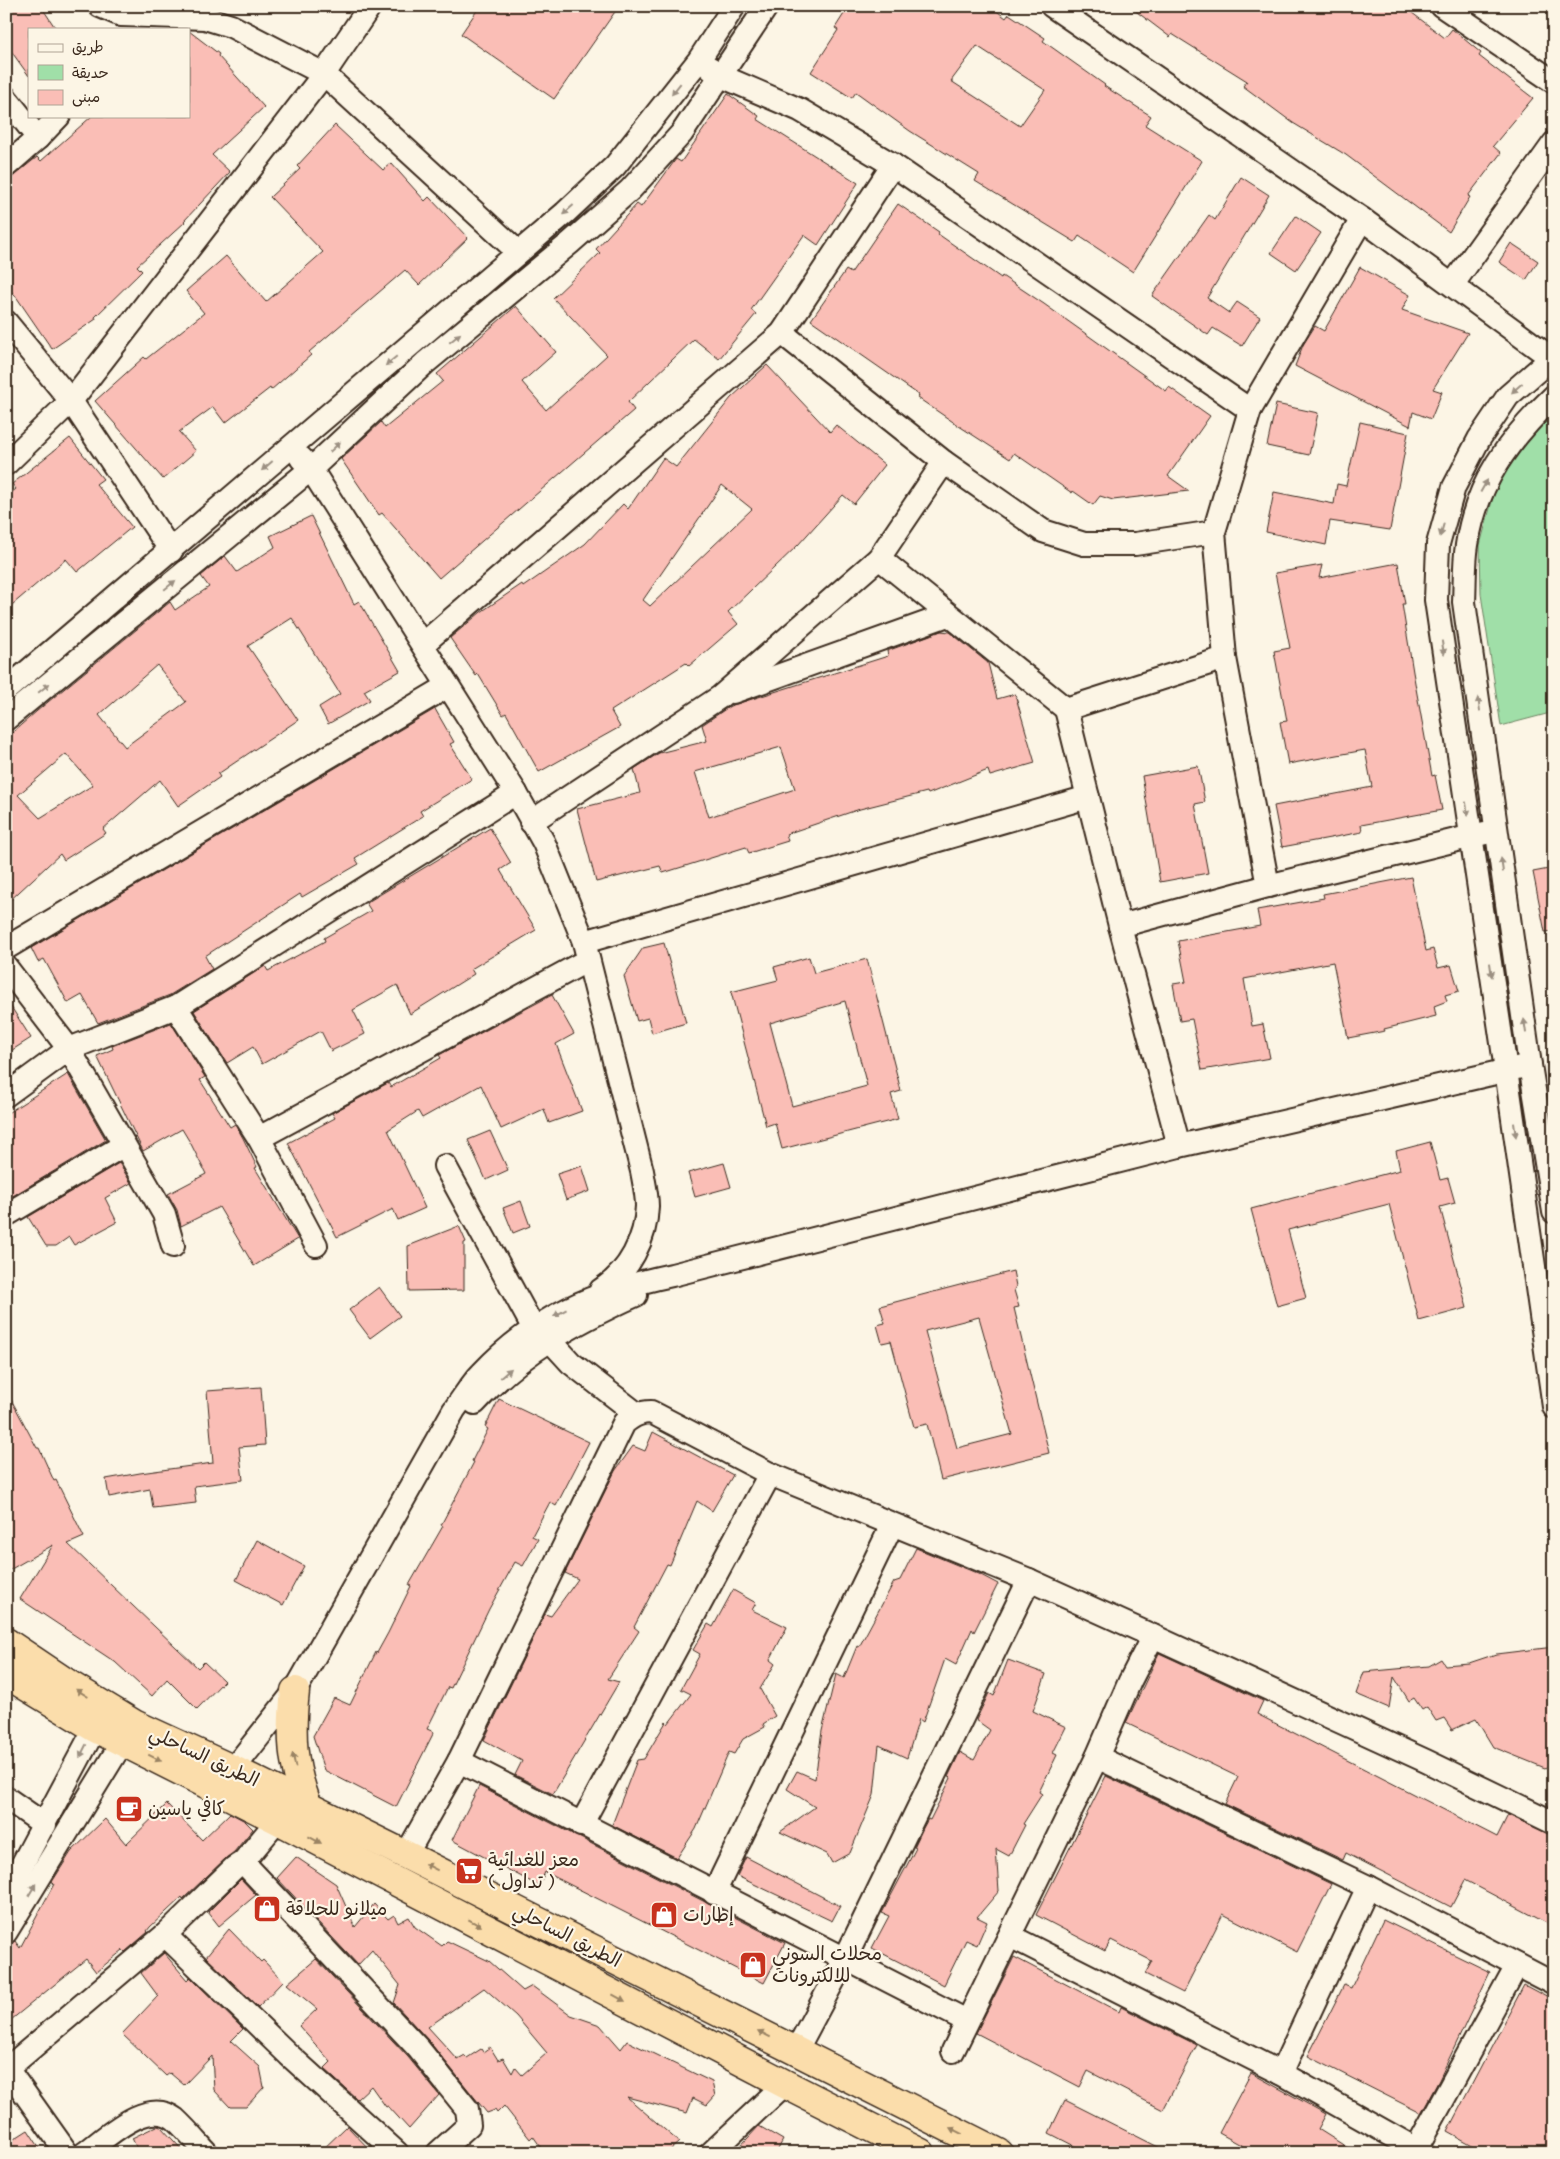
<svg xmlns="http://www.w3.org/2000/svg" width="1560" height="2159" viewBox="0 0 1560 2159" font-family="Mynerve,'Playpen Sans Arabic',sans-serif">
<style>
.green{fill:#a0dfa8;stroke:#6e8463}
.building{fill:#fabeb6;stroke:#3b2a1e;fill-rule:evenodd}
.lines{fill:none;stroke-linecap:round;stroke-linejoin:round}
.minor-casing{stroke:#3b2a1e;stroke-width:26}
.highway-casing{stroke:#3b2a1e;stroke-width:31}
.minor{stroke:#fcf5e5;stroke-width:22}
.highway{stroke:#fbddab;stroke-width:28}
.oneway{fill:#9c9082}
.oneway2{fill:#9b8464}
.labels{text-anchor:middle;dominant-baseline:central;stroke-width:4.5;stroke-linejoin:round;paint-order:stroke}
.street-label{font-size:19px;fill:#3b2a1e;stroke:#fcf5e5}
.poi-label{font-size:19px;fill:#3b2a1e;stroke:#fcf5e5;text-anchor:start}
</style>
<rect width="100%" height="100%" fill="#fcf5e5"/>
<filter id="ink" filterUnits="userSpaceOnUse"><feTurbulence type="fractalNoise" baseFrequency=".02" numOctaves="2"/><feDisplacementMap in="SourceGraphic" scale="10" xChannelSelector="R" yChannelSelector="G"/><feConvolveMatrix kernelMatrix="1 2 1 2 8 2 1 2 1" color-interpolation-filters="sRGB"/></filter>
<g filter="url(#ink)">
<path class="green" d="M1554,400v312l-53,14 -20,-132 -1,-49 15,-55 32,-59z"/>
<g class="building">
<path d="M6,6h35l15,23h-27v47l-23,-32z"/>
<path d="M480,6h139l-65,93 -93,-65z"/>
<path d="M849,6h141l16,12 3,-4 36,24 -2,3 62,44 -1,1 47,30 -6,9 57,36 -69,111 -54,-36 -4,6 -100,-61 4,-7 -69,-43 -54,-39 -4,6 -41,-26 27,-42 -3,-2zM977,46l68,44 -25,36 -69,-45z"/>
<path d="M1129,6h274l42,32 7,-9 29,24 -2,3 54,42 -40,48 8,7 -33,43 2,1 -21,35 -103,-77 -53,-32 -50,-37 4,-5 -75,-47 -2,3z"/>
<path d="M189,31l30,23 -1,2 46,51 -52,48 18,17 -46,49 1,1 -48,44 5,5 -47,46 1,2 -44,30 -37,-54 -9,-9v-104l31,-25 4,4 51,-45h97z"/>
<path d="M728,94l31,22 -2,3 101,64 -40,62 -14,-10 -53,75 5,4 -37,45 -25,-20 -66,63 6,8 -195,168 -57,-65 -3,2 -38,-56 40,-37 4,6 58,-47 -6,-7 79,-68 40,46 -34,30 24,28 61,-55 -54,-57 47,-45 -4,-4 41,-45 4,3 35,-48 5,3z"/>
<path d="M335,125l48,45 8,-7 34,38 4,-4 39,41 -49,47 -14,-15 -96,82 2,3 -40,35 -1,-2 -45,35 -12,-16 -34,25 17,19 -33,28 -68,-78 49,-44 2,2 58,-46 -18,-22 40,-35 40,46 57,-50 -53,-55 30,-28 -3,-3z"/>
<path d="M1241,177l28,18 -62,103 22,15 8,-11 23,15 -18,29 -29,-18 -5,7 -56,-39 57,-81 6,5z"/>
<path d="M898,204l41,28 -1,2 63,44 1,-2 42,28 122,87 3,-4 41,29 -42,60 21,15 -76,9 -13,-4 -7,9 -20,-14 -1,2 -58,-40 -4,6 -51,-33 -41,-28 1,-3 -108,-75 35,-50 5,3z"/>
<path d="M1296,216l25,17 -25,37 -25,-17z"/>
<path d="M1511,243l27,18 -12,19 -27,-18z"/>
<path d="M1360,267l50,28 -8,15 66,23 -35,56 9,3 -11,27 -18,-7 -3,14 -115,-60 8,-21 12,-19 9,5z"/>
<path d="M767,365l63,67 6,-7 49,40 -31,39 -11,-9 -45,50 -70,67 10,12 -49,42 -3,-3 -75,48 9,16 -81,45 -33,-59 -3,2 -25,-41 -2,2 -26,-38 31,-26 41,-28 1,3 62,-43 38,-40 5,5 35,-51 13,9 55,-69zM722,485l30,24 -102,97 -7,-6z"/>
<path d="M1276,404l42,9 -9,42 -42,-9z"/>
<path d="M1360,422l48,11 -18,97 -60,-9 -4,24 -60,-13 8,-40 60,12 3,-20 9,2z"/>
<path d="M70,438l33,41 -7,5 36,43 -55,45 -11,-13 -60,51v-113l10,-8 -4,-5z"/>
<path d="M311,516l43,88 5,-3 41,70 -36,20 6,9 -42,24 -9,-17 21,-13 -48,-76 -44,28 50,74 -80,54 2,3 -42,29 -18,-26 -57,49 3,4 -42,27 -4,-6 -54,50v-166l31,-27 133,-109 5,8 34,-23 -8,-11 24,-20 12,16 38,-25 -5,-11zM157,665l29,37 -61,45 -26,-32zM66,754l27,31 -53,33 -22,-23z"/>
<path d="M1398,563l7,41h-3l11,68 19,104 3,-1 7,35 -81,15 1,7 -80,15 -8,-41 98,-19 -7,-37 -77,14 -8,-42 7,-1 -13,-70 16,-3 -15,-75 47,-8 -3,13z"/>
<path d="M941,631l9,1 38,31 9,36 18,-5 20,69 -45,13 -2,-6 -60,24 -1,-2 -67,17 -74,25 2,7 -39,12 -3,-6 -83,26 -3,-7 -64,16 -19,-73 63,-16 -6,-24 25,-16 48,-12 -5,-16 28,-19 158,-50 -1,-5zM781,747l14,42 -86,28 -14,-45z"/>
<path d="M435,709l19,33 -4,2 22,35 -52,32 3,5 -68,42 4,6 -57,33 -2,-3 -95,62 7,13 -42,26 -72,28 -16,-28 -14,8 -24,-44 -6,3 -7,-14z"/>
<path d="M1198,766l7,36 -10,2 13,69 -48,9 -18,-106z"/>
<path d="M490,828l21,35 -11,7 36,60 -65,39 3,5 -64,40 -13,-29 -44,25 12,24 -34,17 -10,-20 -59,33 -9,-17 -26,16 -33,-52 71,-45 3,5 57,-30 -1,-3 47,-27 -5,-8z"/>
<path d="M1554,868v63l-9,1 -12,-60z"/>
<path d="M1411,877l15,74 7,-2 5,19 13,-3 8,26 -14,4 2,6 -13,5 2,10 -52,13 1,2 -37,7 -15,-76 -89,17 8,47 11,-2 7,34 -68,12 -10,-51 -12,2 -7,-37 13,-2 -8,-41 82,-15 -3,-16 67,-12 -1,-4z"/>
<path d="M664,943l22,80 -34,10 -4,-15 -11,3 -13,-45 19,-28z"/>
<path d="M809,957l5,16 53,-14 34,132 -10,3 7,25 -116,30 -7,-26 -9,3 -35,-134 47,-12 -4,-13zM845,1001l22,85 -75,20 -22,-83z"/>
<path d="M552,995l22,39 -18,10 26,67 -33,12 -5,-14 -43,20 -20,-44 -59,33 -4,-7 -30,19 37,78 -27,12 -5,-11 -56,28 -49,-94 47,-25 -3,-5 56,-30 3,4 50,-29 -2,-3z"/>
<path d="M6,999l25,39 -25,16z"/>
<path d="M171,1023l34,54 -5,3 30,47 5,-3 8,14 14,29 -2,1 43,71 -44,27 -35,-59 -38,19 -4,-16 -9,-16 38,-20 -15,-30 -9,-15 -39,22 -46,-95 16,-7 -1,-3z"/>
<path d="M68,1074l38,66 -100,60v-86z"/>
<path d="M490,1131l18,39 -22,10 -18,-40z"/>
<path d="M1430,1142l10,38 8,-2 7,25 -15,4 27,101 -48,13 -30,-117 -101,26 18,68 -29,8 -26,-97 149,-39 -4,-19z"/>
<path d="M119,1163l12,20 -26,15 12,24 -43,23 -5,-8 -13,9h-10l-18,-29z"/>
<path d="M724,1163l7,24 -36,10 -7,-24z"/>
<path d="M582,1166l8,25 -24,9 -9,-26z"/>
<path d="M521,1201l9,25 -17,7 -10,-25z"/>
<path d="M459,1226l7,16 -2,1v47l-55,1 -1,-45z"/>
<path d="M1013,1271l3,15 -2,4 5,17 -5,1 35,145 -108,27 -14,-56 -13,3 -23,-86 -9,2 -5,-18 8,-2 -5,-17zM979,1317l33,117 -55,14 -32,-117z"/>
<path d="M379,1287l21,29 -30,22 -21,-28z"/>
<path d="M261,1387l4,58 -26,2 4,33 -49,6 2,17 -43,5 -3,-19 -41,8 -3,-18 34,-6 73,-10 -6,-72z"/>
<path d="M6,1390l31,58h2l15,33 2,-1 28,57 -16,7 130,124 6,-6 20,19 -27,28 -30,-30 -15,17 -37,-34 -95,-63 33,-54 -47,27z"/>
<path d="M499,1399l90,43 -33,64 -6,-4 -18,34 6,3 -15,27 -8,-4 -26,47 -38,79 -3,-1 -21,42 7,3 -38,75 -72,-37 -11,-34 21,-38 16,7 26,-53 1,1 11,-20 23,-47 -2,-1 34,-59 -2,-1 33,-63 -2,-1 16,-32 -3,-2z"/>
<path d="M653,1432l80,43 -21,36 -15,-10 -27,64 -3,-1 -33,63 5,4 -31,48 11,3 -66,112 -38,-19 7,-14 -38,-21 61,-126 6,2 27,-37 -13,-6 50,-102 18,-25 12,5z"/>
<path d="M257,1540l47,26 -21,39 -47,-25z"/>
<path d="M916,1548l63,26 19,10 -24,48 -2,-3 -16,36 -11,-6 -22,63 -4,-3 -12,39 -28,-13 -5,50 -24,58 -18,10 -5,-9 -47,-22 35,-25 -28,-18 10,-18 18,8 7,-48 14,-57 8,4 13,-32 2,1 35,-65 6,-2z"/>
<path d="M733,1590l23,13 -4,7 35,17 -17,33 5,4 -15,25 15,27 -12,8 2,3 -22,12 -9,15 -5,-2 -33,77 -19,29 -65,-33 25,-65 7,-1 22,-37 2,2 23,-30 -10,-5 19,-35 -7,-4 15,-26 5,3z"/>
<path d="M1554,1647v115l-9,6 -52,-21 -17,-28 -24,11 -8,-12 -8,3 -9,-14 -5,3 -8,-12 -5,3 -15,-24 -5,31 -33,-14 8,-22 65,-6 12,-7 4,6 24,-2 27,-9z"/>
<path d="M1159,1653l104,48 -6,13 240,123 11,-22 46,21v91l-89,-47 -14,27 -105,-54 -3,7 -118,-56 13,-27 -112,-54z"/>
<path d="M1008,1660l38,14 -13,37 33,16 -13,26 4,2 -18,37 3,2 -19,30 2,1 -16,31 -13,-7 3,42 -22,26 10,5 -10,23 -11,-5 -22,45 -72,-37 17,-32 -7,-3 34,-65 -2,-1 9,-19 5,-9 2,1 21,-42 -3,-1 12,-25 14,8 16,-30 -14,-10 13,-27 5,3z"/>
<path d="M1106,1776l225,108 -34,68 -74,-38 -40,79 -38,-19 7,-13 -41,-21 -6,11 -69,-36z"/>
<path d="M479,1786l306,157 -21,40 -219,-111 -6,14 -87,-46z"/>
<path d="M167,1804l35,36 28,-27 15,8 8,8 -19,23 -8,6 -43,41 -1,-2 -32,30 -3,4 1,1 -23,20 -2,-2 -27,22 -10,-13 -80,65v-79l9,-4 5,7 34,-64 -2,-2 19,-30 34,-33 21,25z"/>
<path d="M296,1857l40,27 19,43 19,-23 14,15 6,-4 4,8 11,-6 6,10 27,19 5,-5 42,20 34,30 9,-5 39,29 29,10 21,24 6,-8 85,41 3,14 -8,9 -14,-7 -6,15 -60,-16 52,45 -12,11h-122l-12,-17 -3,3 -26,-33 -7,7 -2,-3 -8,3 -59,-73 -34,-37 6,-18 -28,-35 -14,15 -81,-87zM484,1988l32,28 31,37 -25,22 -7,-8 -3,6 -9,-15 -5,2 -8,-13 -7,5 -2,-3 -14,9 -2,-2 -7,4 -30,-33z"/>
<path d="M746,1857l94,49 -8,15 -95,-45z"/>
<path d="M241,1879l15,16 -37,31 -11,-14z"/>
<path d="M1383,1920l107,52 -51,108 -18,33 -113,-57 36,-71 7,3z"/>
<path d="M229,1929l32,33 2,-2 20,21 -25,26 -52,-50z"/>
<path d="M164,1953l23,27 3,-3 53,52 -12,12 29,26 4,20 -18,20h-16l-16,-17 -2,-34 -28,29 -14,-12 -4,3 -44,-42 36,-38 -17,-23z"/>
<path d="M1014,1957l105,55 2,-5 76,38 -34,65 -75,-39 -8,16 -104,-54z"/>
<path d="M316,1959l92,98 31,38 -30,34 -21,-23 -2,1 -15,-21 -14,13 -33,-30 7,-7 -32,-36 18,-17 -30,-25z"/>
<path d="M1524,1985l30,16v152h-69l-38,-21z"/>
<path d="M1251,2073l75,41 -8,15 38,24h-101l-36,-20z"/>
<path d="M1065,2100l105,53h-82l-39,-20z"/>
<path d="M157,2126l4,1 24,26h-46l-7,-15z"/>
<path d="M347,2126l26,27h-54z"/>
<path d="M759,2126l24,14 -7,13h-42z"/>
<path d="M28,2130l15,23h-37v-9z"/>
</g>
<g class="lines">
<g class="minor-casing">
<g id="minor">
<path d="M100,6l21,9 84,3 26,8 93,48 194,178"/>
<path d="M1052,6l310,213 192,141"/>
<path d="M1442,6l112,76"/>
<path d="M710,68l11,8 79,34 93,55 357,245"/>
<path d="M6,98l32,40"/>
<path d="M6,166l32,-28 21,-22"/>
<path d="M1453,284l101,-141"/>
<path d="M6,322l65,79 100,150"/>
<path d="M782,333l162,129 99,69 41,13h51l79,-12"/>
<path d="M1554,356l-46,40 -29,43 -25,48 -16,57 -2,56 70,470 48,337"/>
<path d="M1554,396c-45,43 -78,87 -87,149 -3,18 -2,38 -3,57l66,463 24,147"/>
<path d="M301,458l10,11 205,324 28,50 40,99 58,229c2,11 5,24 5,35 -1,33 -18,66 -46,84"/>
<path d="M6,464l65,-63 253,-327 46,-68"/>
<path d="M879,558l187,151"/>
<path d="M423,644l359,-311 111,-168"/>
<path d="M6,690l559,-477 50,-47 84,-106 35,-54"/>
<path d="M733,692l215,-77"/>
<path d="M6,719l305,-250 114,-106 145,-120 60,-53 52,-57 85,-127"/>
<path d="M531,822l189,-125 159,-139 65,-96"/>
<path d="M1268,886l-43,-228 -11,-126 36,-122 112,-191"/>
<path d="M1120,926l148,-40 217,-53"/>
<path d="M584,942l504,-145"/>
<path d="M6,948l442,-262"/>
<path d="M6,967l63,82 95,165 9,32"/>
<path d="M176,1007l83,131 57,107"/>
<path d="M6,1095l63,-46 107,-42 340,-214"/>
<path d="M259,1138l329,-178"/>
<path d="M1179,1146l-59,-220 -54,-217 159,-51"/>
<path d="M445,1166l89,163"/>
<path d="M6,1215l118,-70"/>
<path d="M549,1339l22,24 66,51"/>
<path d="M475,1403c45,-50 101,-81 161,-108"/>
<path d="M1097,1757l271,130 186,97"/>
<path d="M459,1761l508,260"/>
<path d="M223,1782l72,-91 159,-281c9,-12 17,-26 28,-37 54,-57 114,-82 190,-98l507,-129 351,-81"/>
<path d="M6,1798l39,27"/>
<path d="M581,1825l189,-351"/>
<path d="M406,1855l53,-94 165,-338c9,-7 16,-11 27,-11l119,62 259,106 124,56"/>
<path d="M243,1862l175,186 49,61 2,16 -31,28"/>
<path d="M714,1893l178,-368"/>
<path d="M6,1895l97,-182"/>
<path d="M6,1932l125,-204"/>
<path d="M165,1935l124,120 108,98"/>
<path d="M1010,1936l271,137 142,80"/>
<path d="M796,2051l49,-92 184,-379"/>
<path d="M953,2051l144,-294 33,-76 23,-45 273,125 128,62"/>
<path d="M6,2067l61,86"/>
<path d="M8,2068l157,-133 70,-68 8,-5 35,-42"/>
<path d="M1281,2073l87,-186"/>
<path d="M1416,2149l101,-184"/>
<path d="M85,2153c22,-16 62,-56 90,-34 11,10 22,23 32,34"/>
<path d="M711,2153l74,-69"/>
</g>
</g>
<g class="highway-casing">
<g id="highway">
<path d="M6,1642l67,45 61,37 98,45 174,86 593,298"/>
<path d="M6,1674l89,54 183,92 507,264 136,69"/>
<path d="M295,1691c-5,46 -3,73 13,116"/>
</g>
</g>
<use href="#minor" class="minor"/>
<use href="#highway" class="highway"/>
</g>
<defs><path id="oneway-solid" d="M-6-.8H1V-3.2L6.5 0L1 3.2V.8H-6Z" transform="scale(1.25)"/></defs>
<g class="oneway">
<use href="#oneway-solid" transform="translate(676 89) rotate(128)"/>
<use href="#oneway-solid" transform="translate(568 210) rotate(138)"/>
<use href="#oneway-solid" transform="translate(455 338) rotate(-40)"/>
<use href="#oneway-solid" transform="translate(391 361) rotate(140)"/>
<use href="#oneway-solid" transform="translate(1517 388) rotate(138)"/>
<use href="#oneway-solid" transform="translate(335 447) rotate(-43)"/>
<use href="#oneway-solid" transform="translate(267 466) rotate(139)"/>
<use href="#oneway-solid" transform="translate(1484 486) rotate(-61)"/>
<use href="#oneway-solid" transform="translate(1442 530) rotate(106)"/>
<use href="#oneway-solid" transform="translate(170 585) rotate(-39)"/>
<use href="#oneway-solid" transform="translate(1443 648) rotate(81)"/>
<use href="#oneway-solid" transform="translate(44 688) rotate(-39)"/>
<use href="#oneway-solid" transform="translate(1479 704) rotate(-98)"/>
<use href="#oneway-solid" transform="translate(1467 809) rotate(81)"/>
<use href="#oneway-solid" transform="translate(1502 865) rotate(-98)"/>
<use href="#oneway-solid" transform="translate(1491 970) rotate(82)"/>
<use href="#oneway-solid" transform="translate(1525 1026) rotate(-98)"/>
<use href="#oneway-solid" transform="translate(1515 1130) rotate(82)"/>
<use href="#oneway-solid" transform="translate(560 1313) rotate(151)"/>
<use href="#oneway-solid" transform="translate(506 1373) rotate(-41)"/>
<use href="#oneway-solid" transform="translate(83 1751) rotate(117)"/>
<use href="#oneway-solid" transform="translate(32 1890) rotate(-59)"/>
</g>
<g class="oneway2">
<use href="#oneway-solid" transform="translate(82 1693) rotate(-148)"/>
<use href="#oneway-solid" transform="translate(155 1758) rotate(26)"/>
<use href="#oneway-solid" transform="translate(294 1760) rotate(-101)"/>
<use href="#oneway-solid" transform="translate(315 1840) rotate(28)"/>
<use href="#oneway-solid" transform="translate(431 1867) rotate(-153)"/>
<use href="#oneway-solid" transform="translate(475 1923) rotate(28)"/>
<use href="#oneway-solid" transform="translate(619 1998) rotate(28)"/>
<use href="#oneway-solid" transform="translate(764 2034) rotate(-153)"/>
<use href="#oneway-solid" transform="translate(956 2131) rotate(-153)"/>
</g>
</g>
<defs>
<g id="cafe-square" transform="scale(1.4375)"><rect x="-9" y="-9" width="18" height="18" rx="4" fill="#c8321e" stroke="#fcf5e5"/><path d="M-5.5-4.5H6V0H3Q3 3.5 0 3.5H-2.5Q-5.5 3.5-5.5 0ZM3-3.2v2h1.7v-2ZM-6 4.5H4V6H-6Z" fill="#fff"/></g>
<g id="supermarket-square" transform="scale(1.4375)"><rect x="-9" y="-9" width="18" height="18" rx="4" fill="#c8321e" stroke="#fcf5e5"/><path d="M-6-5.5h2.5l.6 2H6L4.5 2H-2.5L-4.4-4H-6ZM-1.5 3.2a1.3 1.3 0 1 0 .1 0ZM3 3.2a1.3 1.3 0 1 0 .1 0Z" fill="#fff"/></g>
<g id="shop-square" transform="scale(1.4375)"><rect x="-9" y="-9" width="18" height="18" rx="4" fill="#c8321e" stroke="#fcf5e5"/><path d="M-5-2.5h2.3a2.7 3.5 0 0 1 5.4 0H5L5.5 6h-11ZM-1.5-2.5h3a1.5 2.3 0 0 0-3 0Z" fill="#fff"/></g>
</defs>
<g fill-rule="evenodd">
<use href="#cafe-square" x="129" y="1809"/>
<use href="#supermarket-square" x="469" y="1871"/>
<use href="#shop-square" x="267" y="1909"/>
<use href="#shop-square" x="664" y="1915"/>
<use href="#shop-square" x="753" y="1965"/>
</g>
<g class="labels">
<g class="street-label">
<text transform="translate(204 1757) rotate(25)">الطريق الساحلي</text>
<text transform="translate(567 1936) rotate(27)">الطريق الساحلي</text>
</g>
<g class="poi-label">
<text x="148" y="1809">كافي ياسين</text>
<text x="488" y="1860">معز للغدائية<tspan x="488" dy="22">( تداول )</tspan></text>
<text x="286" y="1909">ميلانو للحلاقة</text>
<text x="683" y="1915">إطارات</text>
<text x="772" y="1954">محلات السوني<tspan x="772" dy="22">للالكترونات</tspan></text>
</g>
</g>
<rect width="1560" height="2159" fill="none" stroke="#fcf5e5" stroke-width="25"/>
<rect x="12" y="12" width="1535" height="2134" fill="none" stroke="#3b2a1e" stroke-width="2" filter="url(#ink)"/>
<rect x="28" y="28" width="162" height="90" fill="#fcf5e5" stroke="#afa495"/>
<rect x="38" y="44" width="25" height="8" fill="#fcf5e5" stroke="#afa495"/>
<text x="72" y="52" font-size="15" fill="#3b2a1e">طريق</text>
<rect x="38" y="65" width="25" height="15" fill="#a0dfa8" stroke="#afa495"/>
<text x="72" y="78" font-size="15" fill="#3b2a1e">حديقة</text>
<rect x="38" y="90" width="25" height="15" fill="#fabeb6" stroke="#afa495"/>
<text x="72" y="102" font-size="15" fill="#3b2a1e">مبنى</text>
</svg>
